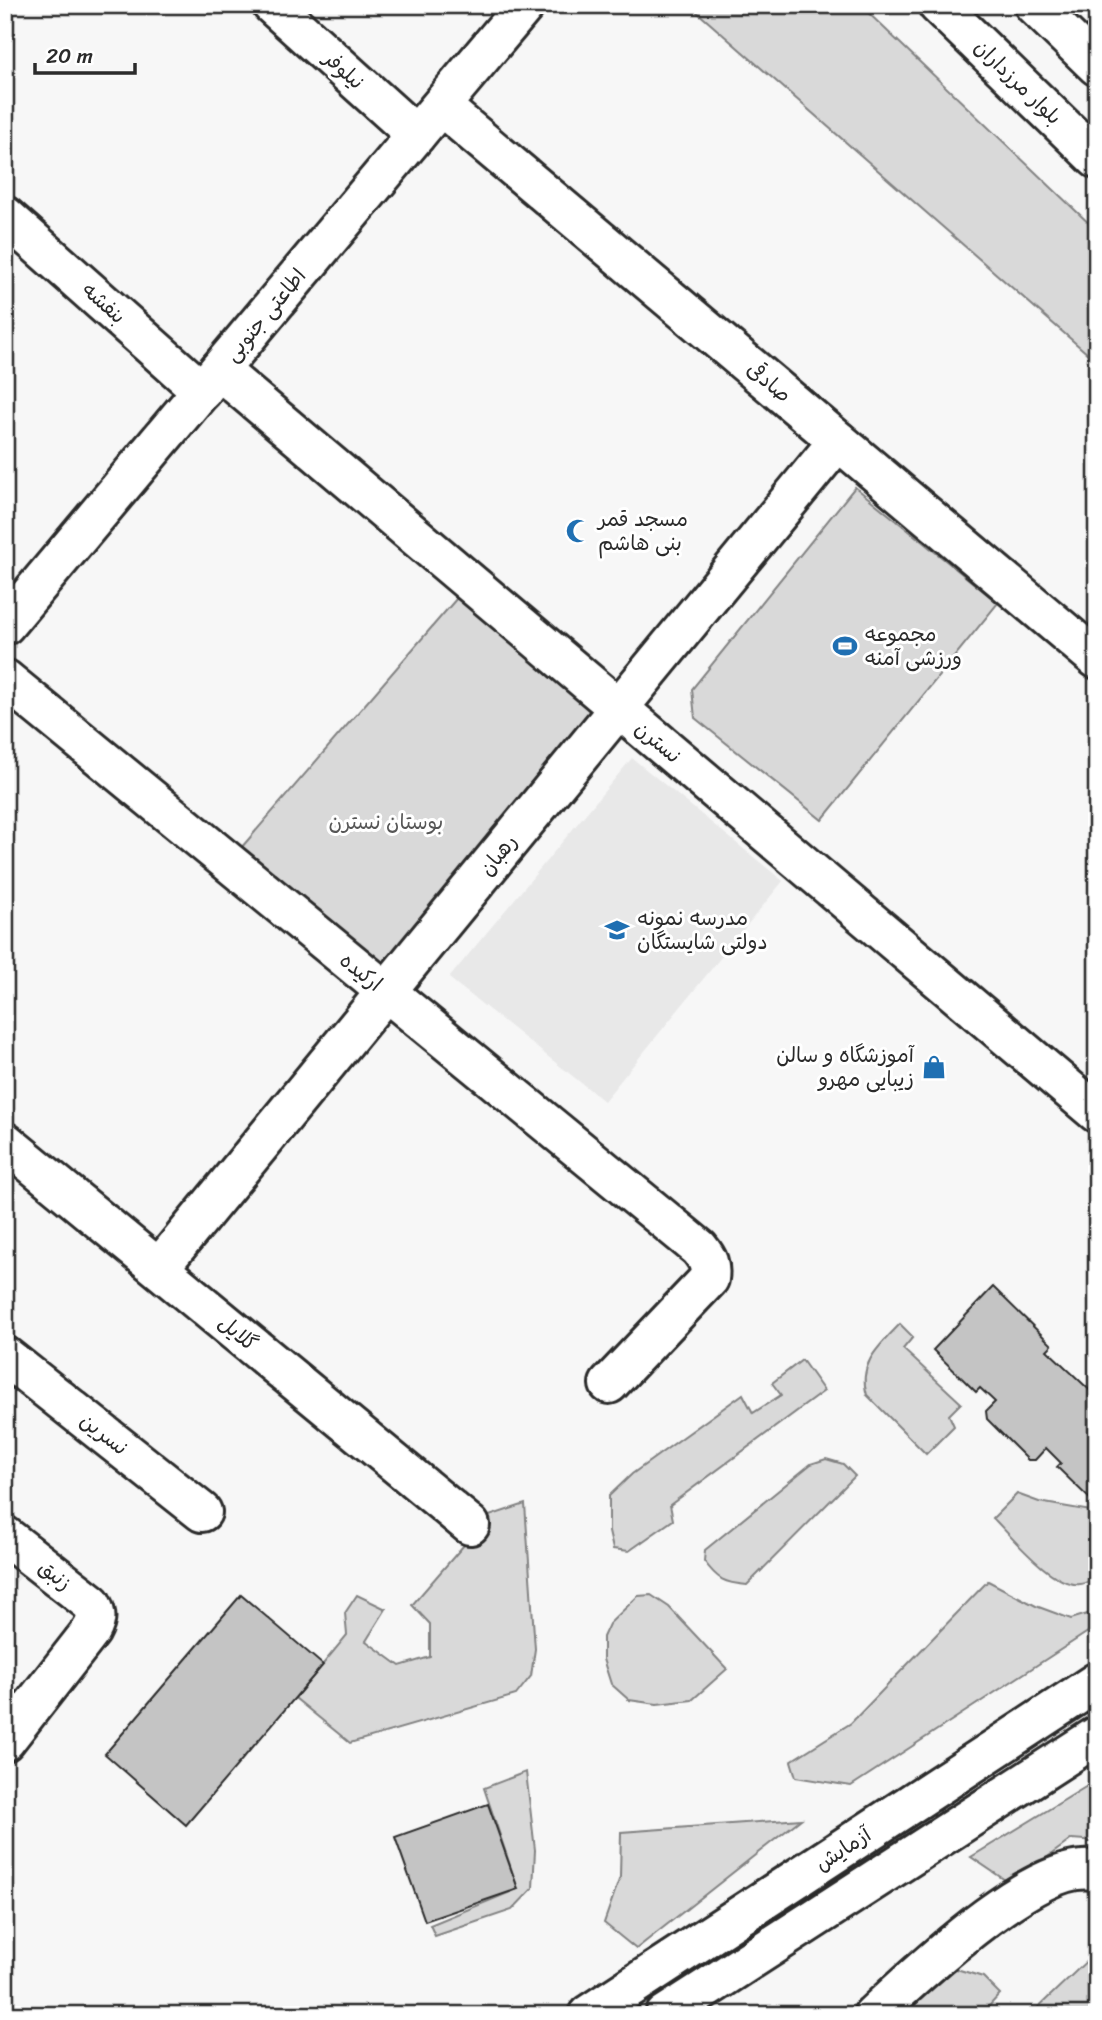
<svg xmlns="http://www.w3.org/2000/svg" width="1102" height="2020" viewBox="0 0 1102 2020" font-family="Sriracha,'Playpen Sans Arabic',sans-serif">
<style>
.built{fill:#e8e8e8}
.green{fill:#d9d9d9;stroke:#828282;stroke-width:2}
.building{fill:#c4c4c4;stroke:#2b2b2b;stroke-width:2}
.lines{fill:none;stroke-linecap:round;stroke-linejoin:round}
.minor-casing{stroke:#2b2b2b;stroke-width:44}
.major-casing{stroke:#2b2b2b;stroke-width:44}
.minor{stroke:#fff;stroke-width:38}
.major{stroke:#fff;stroke-width:38}
.labels{text-anchor:middle;dominant-baseline:central;stroke-width:6;stroke-linejoin:round;paint-order:stroke}
.street-label{font-size:21px;fill:#2b2b2b;stroke:#fff}
.poi-label{font-size:21px;fill:#2b2b2b;stroke:#fff;text-anchor:start}
.park-label{font-size:21px;fill:#565656;stroke:#fff}
</style>
<rect width="100%" height="100%" fill="#f7f7f7"/>
<filter id="ink" filterUnits="userSpaceOnUse"><feTurbulence type="fractalNoise" baseFrequency=".0143" numOctaves="2"/><feDisplacementMap in="SourceGraphic" scale="14" xChannelSelector="R" yChannelSelector="G"/><feConvolveMatrix kernelMatrix="1 2 1 2 8 2 1 2 1" color-interpolation-filters="sRGB"/></filter>
<g filter="url(#ink)">
<g class="built">
<path d="M632,758l151,123 -179,220 -155,-123z"/>
<path d="M5,1560l18,14 -18,22z"/>
</g>
<g class="green">
<path d="M689,5h171l237,226v131z"/>
<path d="M855,487l143,116 -176,217 -127,-102 -3,-29z"/>
<path d="M457,598l142,115 -213,254 -145,-119z"/>
<path d="M900,1324l13,13 -10,12 58,54 -12,12 5,11 -28,28 -59,-59c-10,-31 13,-50 33,-71z"/>
<path d="M802,1360l22,31 -154,114 3,15 -44,31 -16,-2 -4,-17v-36l23,-22 111,-80 10,19 28,-18 -9,-12z"/>
<path d="M826,1459l17,5 12,12 -108,109c-23,-2 -29,-5 -43,-24l1,-11 106,-86z"/>
<path d="M1017,1494l22,8 58,10 -2,66c-4,2 -11,6 -15,6 -27,4 -69,-48 -87,-66z"/>
<path d="M525,1504l10,145 -4,27 -15,19 -166,48 -55,-45 52,-63 -2,-22 12,-18 29,14 -20,32 34,25 30,-9v-33l-18,-19 77,-89z"/>
<path d="M988,1581l48,25 35,13 26,-8v15l-246,160 -55,-9 -5,-16 60,-38z"/>
<path d="M651,1595l18,12 58,62 -35,31 -35,4 -28,-4 -18,-16 -8,-25v-22l6,-13 29,-28z"/>
<path d="M526,1772l9,78 -2,38 -21,22 -77,26 -5,-11 88,-36 -34,-101z"/>
<path d="M1097,1780v61l-25,-2 -61,45 -40,-27z"/>
<path d="M801,1819l-165,130 -32,-26 16,-46 1,-45z"/>
<path d="M1097,1951v64h-67z"/>
<path d="M953,1968l30,9 17,17 -19,21h-78z"/>
</g>
<g class="building">
<path d="M993,1287l59,58 -5,5 50,47v109l-40,-39 4,-4 -15,-15 -11,12h-7l-41,-41 -1,-8 9,-9 -15,-14 -4,4 -43,-42z"/>
<path d="M241,1595l82,70 -137,160 -81,-71z"/>
<path d="M488,1804l30,85 -93,32 -30,-84z"/>
</g>
<g class="lines">
<g class="minor-casing">
<g id="minor">
<path d="M272,5l144,130"/>
<path d="M441,106l656,553"/>
<path d="M5,216l197,175"/>
<path d="M219,370l878,743"/>
<path d="M5,625l520,-620"/>
<path d="M5,679l694,569c9,11 12,17 10,31l-100,105"/>
<path d="M5,1142l465,383"/>
<path d="M159,1268l679,-827"/>
<path d="M5,1356l197,156"/>
<path d="M5,1536l86,67c6,11 6,17 0,28l-86,110"/>
<path d="M588,2015l509,-333"/>
<path d="M665,2015l432,-279"/>
<path d="M873,2015c41,-38 166,-159 224,-144"/>
</g>
</g>
<g class="major-casing">
<g id="major">
<path d="M938,5l159,154"/>
<path d="M1034,5l63,61"/>
</g>
</g>
<use href="#minor" class="minor"/>
<use href="#major" class="major"/>
</g>
</g>
<defs>
<g id="mosque-bare" transform="scale(1.89)"><path d="M3.5-4.9A6 6 0 1 0 3.5 4.9A5 5 0 1 1 3.5-4.9Z" fill="#1f6fb2" stroke="#fff" stroke-width="2.5" paint-order="stroke"/></g>
<g id="stadium-bare" transform="scale(1.89)"><path d="M0-5a6.5 5 0 1 0 0 10a6.5 5 0 1 0 0-10ZM-3.5-1.8h7v3.6h-7Z" fill="#1f6fb2" stroke="#fff" stroke-width="2.5" paint-order="stroke"/></g>
<g id="school-bare" transform="scale(1.89)"><path d="M0-5L7-2L0 1L-7-2ZM-4 1L0 2.5L4 1V4Q0 6-4 4Z" fill="#1f6fb2" stroke="#fff" stroke-width="2.5" paint-order="stroke"/></g>
<g id="shop-bare" transform="scale(1.89)"><path d="M-5-2.5h2.3a2.7 3.5 0 0 1 5.4 0H5L5.5 6h-11ZM-1.5-2.5h3a1.5 2.3 0 0 0-3 0Z" fill="#1f6fb2" stroke="#fff" stroke-width="2.5" paint-order="stroke"/></g>
</defs>
<g fill-rule="evenodd">
<use href="#mosque-bare" x="578" y="531"/>
<use href="#stadium-bare" x="845" y="646"/>
<use href="#school-bare" x="617" y="930"/>
<use href="#shop-bare" x="934" y="1067"/>
</g>
<g class="labels">
<g class="street-label">
<text transform="translate(344 70) rotate(42)">نیلوفر</text>
<text transform="translate(1018 82) rotate(44)">بلوار مرزداران</text>
<text transform="translate(104 303) rotate(42)">بنفشه</text>
<text transform="translate(265 315) rotate(-50)">اطاعتی جنوبی</text>
<text transform="translate(769 382) rotate(40)">صادقی</text>
<text transform="translate(658 742) rotate(40)">نسترن</text>
<text transform="translate(498 855) rotate(-51)">رهبان</text>
<text transform="translate(361 972) rotate(39)">ارکیده</text>
<text transform="translate(238 1333) rotate(40)">گلایل</text>
<text transform="translate(104 1434) rotate(38)">نسرین</text>
<text transform="translate(55 1575) rotate(38)">زنبق</text>
<text transform="translate(843 1849) rotate(-33)">آزمایش</text>
</g>
<g class="poi-label">
<text x="598" y="519">مسجد قمر<tspan x="598" dy="24">بنی هاشم</tspan></text>
<text x="865" y="634">مجموعه<tspan x="865" dy="24">ورزشی آمنه</tspan></text>
<text x="637" y="918">مدرسه نمونه<tspan x="637" dy="24">دولتی شایستگان</tspan></text>
<text x="914" y="1055" text-anchor="end">آموزشگاه و سالن<tspan x="914" dy="24">زیبایی مهرو</tspan></text>
</g>
<g class="park-label">
<text x="386" y="822">بوستان نسترن</text>
</g>
</g>
<rect width="1102" height="2020" fill="none" stroke="#fff" stroke-width="28"/>
<rect x="14" y="14" width="1074" height="1992" fill="none" stroke="#2b2b2b" stroke-width="2.5" filter="url(#ink)"/>
<path d="M35 63v10h100v-10" fill="none" stroke="#2b2b2b" stroke-width="3.5"/>
<text x="46" y="63" font-size="21" fill="#2b2b2b" stroke="#ffffff" stroke-width="5" paint-order="stroke">20 m</text>
</svg>
